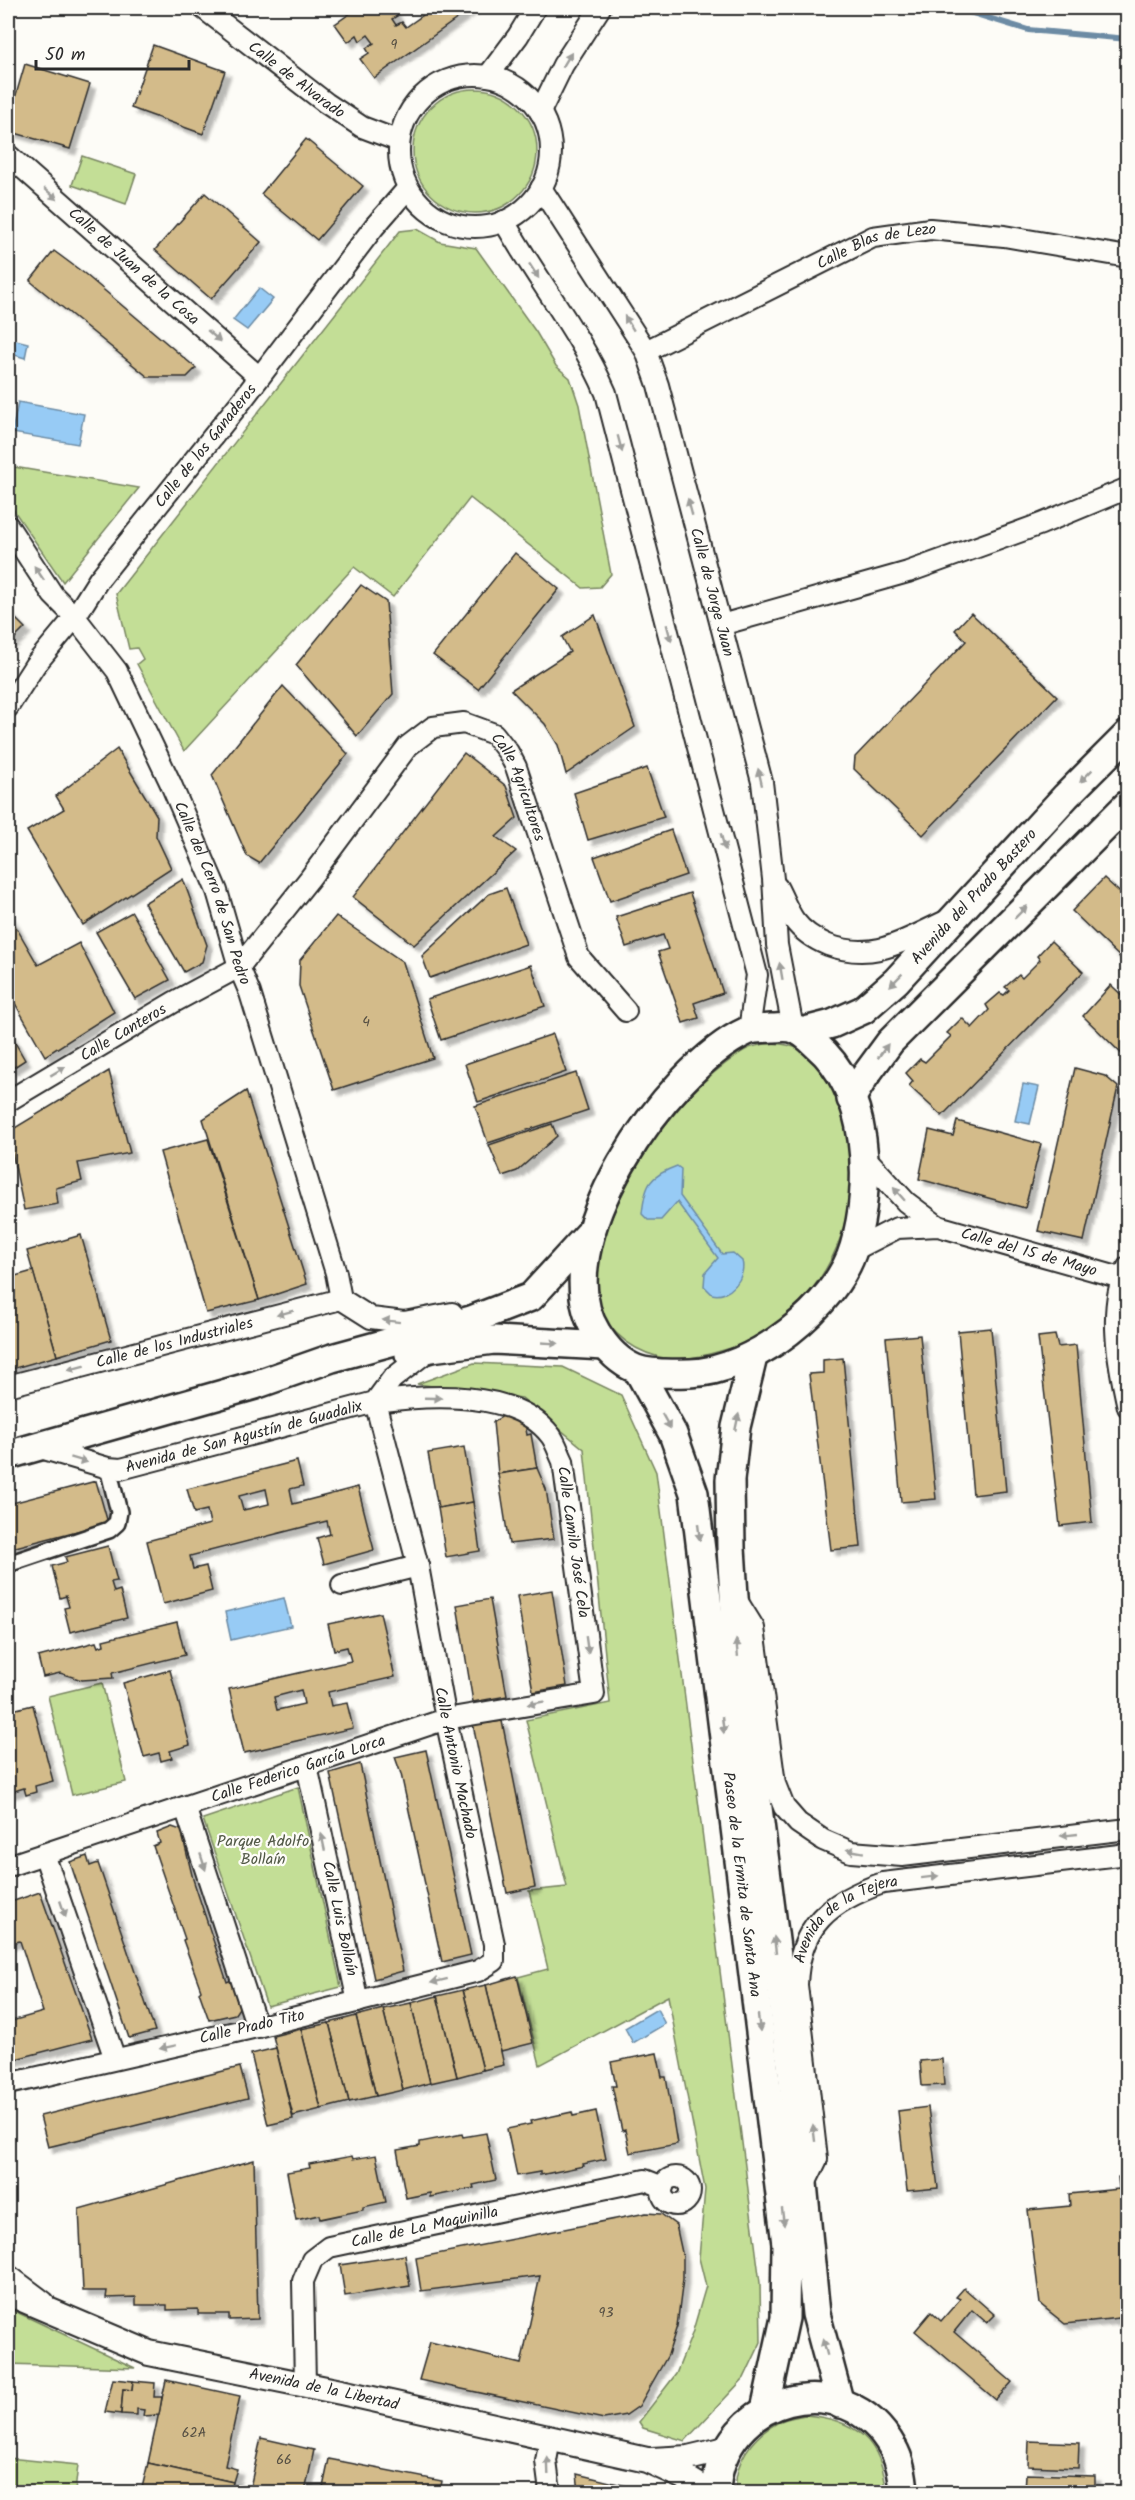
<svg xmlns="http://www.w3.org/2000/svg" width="1135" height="2500" viewBox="0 0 1135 2500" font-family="Kalam,sans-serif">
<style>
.green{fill:#c3de96;stroke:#778460;stroke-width:1.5}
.water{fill:#97cbf5;stroke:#6c8ba4;stroke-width:1.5}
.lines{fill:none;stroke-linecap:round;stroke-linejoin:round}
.stream{stroke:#6c8ba4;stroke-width:6}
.building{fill:#d3bb8a;stroke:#2b2b2b;stroke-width:1.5;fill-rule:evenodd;filter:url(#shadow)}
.pedestrian-casing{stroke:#2b2b2b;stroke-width:20}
.minor-casing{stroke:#2b2b2b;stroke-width:24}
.tertiary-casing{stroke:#2b2b2b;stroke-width:28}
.secondary-casing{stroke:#2b2b2b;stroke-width:32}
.pedestrian{stroke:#fdfcf7;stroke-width:15}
.minor{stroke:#fdfcf7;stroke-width:20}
.tertiary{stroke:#fdfcf7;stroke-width:24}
.secondary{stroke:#fdfcf7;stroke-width:27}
.oneway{fill:#9e9e9b}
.labels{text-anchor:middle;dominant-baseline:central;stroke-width:4.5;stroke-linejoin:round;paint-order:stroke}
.number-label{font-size:14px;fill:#554f43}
.street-label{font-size:16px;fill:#2b2b2b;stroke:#fdfcf7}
.park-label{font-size:16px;fill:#515846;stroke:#fdfcf7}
</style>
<defs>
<filter id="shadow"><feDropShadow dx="5.5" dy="5.5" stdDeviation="1.5" flood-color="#0004"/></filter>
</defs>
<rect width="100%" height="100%" fill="#fdfcf7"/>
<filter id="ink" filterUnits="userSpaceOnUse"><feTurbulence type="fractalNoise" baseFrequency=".0167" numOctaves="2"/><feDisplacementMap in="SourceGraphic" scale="12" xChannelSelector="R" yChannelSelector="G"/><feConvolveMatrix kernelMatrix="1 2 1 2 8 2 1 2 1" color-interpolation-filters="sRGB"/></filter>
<g filter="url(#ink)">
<g class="green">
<circle cx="475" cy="151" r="62"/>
<path d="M82,156l54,18 -10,30 -54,-19z"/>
<path d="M417,229l23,13 36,6 60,84 20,34 14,12 9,27 32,169 -11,13 -17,1 -113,-90 -77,99 -39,-30 -170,184 -47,-87 6,-5 -6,-11 -8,1 -13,-55 284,-363z"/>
<path d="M8,466l131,22 -76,94 -55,-80z"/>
<path d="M769,1043c14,1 27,2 38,11 47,37 51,130 34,182 -18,54 -69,104 -124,116 -18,5 -39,10 -58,5 -31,-8 -61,-32 -62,-67 -4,-74 71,-184 128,-226 7,-5 15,-12 22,-15 7,-3 15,-4 22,-6z"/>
<path d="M474,1363l89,4 58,28 35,77 104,811 1,59 -17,36 -59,63 -42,-13 -4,-6 37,-48 16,-40 14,-48 -7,-28 6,-69 -37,-193 -128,69 -22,-88 30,-8 -19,-78 38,-4 -41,-167 84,-17 -26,-254 -62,-51 -105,-14z"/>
<path d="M102,1683l24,99 -54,13 -24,-99z"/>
<path d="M298,1787l43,200 -74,19 -64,-187z"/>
<path d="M8,2308l127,60 -127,-4z"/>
<path d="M805,2415c49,4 78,25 81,77h-150c-3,-29 16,-55 41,-69 8,-5 19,-6 28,-8z"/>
<path d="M8,2458l70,7 -3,27h-67z"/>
</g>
<g class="water">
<path d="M259,288l14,11 -26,31 -14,-10z"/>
<path d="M8,338l20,5 -3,15 -17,-5z"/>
<path d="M18,402l66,12 -6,30 -66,-11z"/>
<path d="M1023,1084l16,3 -9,37 -15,-3z"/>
<path d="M677,1166l4,3 -1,27 42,58 11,-1 9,8c5,16 -13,38 -30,33l-8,-8 1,-13 13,-15 -41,-56 -16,18h-13l-6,-6c3,-29 7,-38 35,-48z"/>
<path d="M284,1598l7,28 -60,14 -6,-28z"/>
<path d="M657,2009l8,15 -32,19 -8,-15z"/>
</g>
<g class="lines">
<path class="stream" d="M956,8l72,22 100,9"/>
</g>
<g class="building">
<path d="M358,8h39l-4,2 4,6 -5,3 4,6 6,-3 4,5 17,-12 -4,-5 4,-2h49l-98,70 -14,-19 9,-6 -3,-5 8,-5 -6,-8 -8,6 -3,-6 -9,7 -13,-18z"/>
<path d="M153,45l72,26 -22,63 -72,-26z"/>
<path d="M25,64l65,20 -20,65 -62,-18v-9z"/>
<path d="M306,139l57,47 -46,54 -56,-46z"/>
<path d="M205,193l56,49 -50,57 -56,-49z"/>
<path d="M54,251l31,23 111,94 -9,9h-39l-118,-96z"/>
<path d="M515,553l44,36 -81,100 -45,-34z"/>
<path d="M361,585l25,17 7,92 -36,42 -61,-71z"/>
<path d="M8,611l17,17 -17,17z"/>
<path d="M971,613l86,83 -134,139 -69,-66 1,-12 111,-116 -11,-11z"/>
<path d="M595,615l40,112 -69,47 -8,-29 -13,-21 -34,-34 59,-38 -8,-15z"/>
<path d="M283,686l65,68 -89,109 -12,-7 -35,-81z"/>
<path d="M117,749l40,67 -1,20 15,32 -88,57 -56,-94 37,-22 -8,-13z"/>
<path d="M464,753l42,33 11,32 -21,19 20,14 -102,94 -61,-48z"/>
<path d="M647,768l17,49 -76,23 -14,-47z"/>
<path d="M671,830l15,45 -76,26 -16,-44z"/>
<path d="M1104,878l24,22v65l-56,-54z"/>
<path d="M183,879l24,66 -5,17 -18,10 -40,-69z"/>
<path d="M506,888l20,56 -96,34 -8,-22 67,-62z"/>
<path d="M690,893l33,100 -29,10 5,15 -16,5 -25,-71 10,-3 -5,-14 -37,12 -10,-30z"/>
<path d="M132,912l38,68 -35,19 -39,-67z"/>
<path d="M8,913l30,52 41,-22 35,69 -69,44 -37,-65z"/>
<path d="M336,916l67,46 30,96 -99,32 -35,-104 1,-26z"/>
<path d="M1051,941l32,31 -141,144 -33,-30 4,-5 -7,-8 14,-14 5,3 26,-26 -4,-3 15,-15 10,10 17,-18 -3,-5 14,-12 4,2 5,-5 -4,-3 14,-12 3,3 18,-18 -3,-4z"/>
<path d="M531,965l14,41 -104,34 -14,-41z"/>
<path d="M1111,985l17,16v59l-45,-44z"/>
<path d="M8,1030l17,30 -17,11z"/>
<path d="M553,1034l13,38 -88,30 -13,-38z"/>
<path d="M1075,1068l30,8 13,11 -34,154 -46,-10z"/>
<path d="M109,1071l21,82 -52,10 4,18 -26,7 2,16 -34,6 -16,-78z"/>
<path d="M576,1073l12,37 -100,33 -13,-37z"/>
<path d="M246,1091l61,193 -48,16 -56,-181z"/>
<path d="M957,1121l84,23 -16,64 -106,-29 10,-49 24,6z"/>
<path d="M552,1124l5,12 -40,35 -15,5 -13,-31z"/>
<path d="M208,1139l51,161 -53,13 -46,-161z"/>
<path d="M81,1235l30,105 -54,16 -30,-105z"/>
<path d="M33,1271l24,85 -49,14v-92z"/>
<path d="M991,1328l15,163 -33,4 -15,-164z"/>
<path d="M920,1335l16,164 -35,3 -15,-164z"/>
<path d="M1055,1335l3,12 18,-2 16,177 -32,4 -22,-189z"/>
<path d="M843,1358l18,189 -30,3 -22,-176 14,-1v-13z"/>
<path d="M511,1411l1,8 12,-2 3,18 4,-1 6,34 -39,6 -5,-52z"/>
<path d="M464,1447l9,55 -35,6 -10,-55z"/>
<path d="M297,1461l6,25 -13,3 3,15 65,-17 16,63 -50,14 -7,-26 13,-4 -3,-13 -137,35 3,13 13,-3 6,25 -49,13 -16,-63 63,-17 -3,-14 -13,3 -7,-24zM266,1489l3,15 -26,6 -4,-14z"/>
<path d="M537,1468l9,21 8,50 -45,5 -11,-70z"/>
<path d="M96,1481l12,42 -100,26v-45z"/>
<path d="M473,1502l7,49 -34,6 -8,-49z"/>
<path d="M108,1546l9,35 -6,1 3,10 6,-2 7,28 -57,14 -6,-24 5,-1 -3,-11 -6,2 -8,-32 15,-4 -2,-5z"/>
<path d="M552,1590l15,96 -34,6 -16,-96z"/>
<path d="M490,1599l17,97 -34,6 -16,-97z"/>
<path d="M380,1613l15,64 -67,15 3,14 16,-3 6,25 -109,25 -15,-64 122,-28 -4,-14 -13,3 -6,-26zM301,1690l3,14 -27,6 -3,-13z"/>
<path d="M177,1622l8,33 -73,18 1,5 -31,2 -22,-7 -17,4 -5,-20 58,-15 2,5 6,-2 -1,-5z"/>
<path d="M170,1670l20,75 -20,6 2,7 -11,3 -2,-8 -15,4 -21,-74z"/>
<path d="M33,1705l20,76 -18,5 1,6 -10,3 -2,-7 -16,5v-82z"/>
<path d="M502,1721l33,166 -28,6 -34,-168z"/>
<path d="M426,1750l45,205 -29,7 -41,-188 -6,-17z"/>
<path d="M360,1764l43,207 -29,8 -44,-206z"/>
<path d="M172,1827l9,3 4,7 -2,1 10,41 34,103 4,-2 10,25 -6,9 -26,6 -10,-28 2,-2 -18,-50 2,-1 -32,-93 7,-3 -3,-10z"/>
<path d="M87,1856l3,10 8,-3 57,168 -26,7 -59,-176z"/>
<path d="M40,1892l52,147 -84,22v-39l35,-10 -23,-71 -12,2v-40z"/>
<path d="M517,1976l16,67 -32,8 -15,-66z"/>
<path d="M486,1985l18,80 -21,5 -20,-80z"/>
<path d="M463,1990l20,80 -26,7 -20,-81z"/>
<path d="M437,1996l20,81 -27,6 -19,-80z"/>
<path d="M411,2003l19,80 -27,7 -20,-81z"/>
<path d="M383,2009l20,81 -27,6 -20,-80z"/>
<path d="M356,2016l20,80 -27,6 -20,-79z"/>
<path d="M329,2023l20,79 -28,7 -20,-80z"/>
<path d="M301,2029l20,80 -28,7 -20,-80z"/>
<path d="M276,2048l17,71 -25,6 -17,-71z"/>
<path d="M657,2053l5,24h4l11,67 -47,9 -5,-23 -3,1 -10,-45h4l-5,-24z"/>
<path d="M942,2059l2,26 -22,1 -2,-25z"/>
<path d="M240,2067l8,31 -200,49 -8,-31z"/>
<path d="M928,2107l10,81 -31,3 -9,-80z"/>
<path d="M596,2111l10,48 -23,5 1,2 -44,9v-3l-23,4 -10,-47 24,-5 -1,-3 42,-9 1,4z"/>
<path d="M486,2133l10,47 -23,5 1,3 -44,9v-4l-24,5 -9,-48 23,-4v-4l42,-8 1,3z"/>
<path d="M376,2155l10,47 -23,5v3l-43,9 -1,-4 -23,5 -9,-48 23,-4 -1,-4 43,-8 1,3z"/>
<path d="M254,2160l4,159 -29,1v-6h-31v-5l-31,1v-5h-31v-8l-30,1 1,-7h-24l-4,-82z"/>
<path d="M1128,2175v142l-63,7 -25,-20 -12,-94 42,-4 -1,-12 50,-5 -1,-12z"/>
<path d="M646,2213l15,1 15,11 7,32v22l-6,47 -9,29 -29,51 -13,9 -22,4 -185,-39 11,-38 91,22 19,-88 -119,15 -5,-33z"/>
<path d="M405,2255l5,31 -65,10 -5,-31z"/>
<path d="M964,2288l31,27 -8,8 -15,-13 -18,22 58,50 -16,18 -81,-69 16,-19 10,9 19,-22 -4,-2z"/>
<path d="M113,2379l20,2 -1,9 -9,-1 -2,25 -16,-2z"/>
<path d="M166,2380l74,16 -15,70 12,3 -4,13 -85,-19z"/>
<path d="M133,2381l22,2 -1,14h8l-3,18 -16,1 1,-6 -7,-1v6l-16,-1 2,-25 9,1z"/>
<path d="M261,2438l53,12 -9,42h-56z"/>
<path d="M1029,2441l50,2 -1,25 -50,-2z"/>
<path d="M329,2459l113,22 -2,11h-118z"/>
<path d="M148,2463l85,19 -2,10h-90z"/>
<path d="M577,2474l54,13v5h-52z"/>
<path d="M1026,2474l69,2v16h-70z"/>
</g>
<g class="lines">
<g class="pedestrian-casing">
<path id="pedestrian" d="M8,1564l101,-34 8,-7 2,-11 -11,-44"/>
</g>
<g class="minor-casing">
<g id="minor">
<path id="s1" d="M203,8l123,95 36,24 37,14"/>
<circle cx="475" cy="151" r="76"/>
<path d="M488,76l30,-40 17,-28"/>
<path d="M540,112l23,-47 37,-57"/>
<path id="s2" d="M8,155l251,222"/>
<path id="s3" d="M541,188l105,163 12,34 104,397 11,97 4,66 16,83"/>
<path d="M504,221c32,58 76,111 102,172l151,582 -8,55"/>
<path id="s4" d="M646,351l227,-114 57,-8 74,7 124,21"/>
<path id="s5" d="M8,526l45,69 22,22 42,54 53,111 47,109 22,76 11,26 86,280 5,26"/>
<path d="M721,625l187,-53 133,-48 87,-36"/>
<path id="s6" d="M8,707l27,-42 40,-48 24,-38 144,-180 131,-172 34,-39"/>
<path d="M777,887c6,11 10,23 17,33 8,11 22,20 34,25 47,17 76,-5 118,-24"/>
<path id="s7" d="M8,1101l166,-99 65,-35 71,-89 98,-132 25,-19 31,-4 30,11 14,18 8,15 63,190 47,54"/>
<path d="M864,1156l42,46 32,24"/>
<path id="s8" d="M854,1250l43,-22 41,-2 183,52"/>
<path d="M1128,1267c-22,37 -9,100 0,140"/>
<path d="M341,1299l30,19 33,4 48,-9"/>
<path id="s9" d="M8,1386l333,-87"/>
<path id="s10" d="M37,1447l71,21 13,1 254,-67 17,-23 36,-28"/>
<path d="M342,1585l76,-19"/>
<path d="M736,1599l18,29 21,156 9,23 14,16 25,17 28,12 51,4 226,-27"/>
<path id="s11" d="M307,1766l51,236"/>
<path d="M185,1807l72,220"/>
<path d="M44,1854l71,205"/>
<path id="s12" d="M8,1866l438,-147 148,-25 -31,-233c-4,-8 -7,-18 -12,-25 -36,-48 -124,-41 -176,-34l43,164 28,153 48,225v17l-16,10 -221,56 -249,57"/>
<circle cx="676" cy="2191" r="14"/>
<path id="s13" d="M803,2188l14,-29 -20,-174c2,-60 33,-84 86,-102l245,-29"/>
<path d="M8,2275l36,27"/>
<path id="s14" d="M305,2385l-2,-104 9,-21 17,-13 316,-67 18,7"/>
<path d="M550,2492l-4,-31 4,-22"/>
</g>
</g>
<g class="tertiary-casing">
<g id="tertiary">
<path id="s15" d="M8,2293l141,60 192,39 306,68 39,18 23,14"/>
<path d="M652,2460l36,-2 38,-9"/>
</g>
</g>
<g class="secondary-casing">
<g id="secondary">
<path d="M772,1028c6,0 13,-1 19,0 10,2 18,10 25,17 53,45 57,139 38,202 -17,59 -102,125 -164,126 -16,0 -38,2 -54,-4 -17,-7 -30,-21 -39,-36 -56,-86 71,-266 150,-302 7,-3 17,-2 25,-3z"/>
<path id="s16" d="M801,1032l31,-8 31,-14 33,-29 170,-185 62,-62"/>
<path d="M851,1099l14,-23 25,-34 238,-238"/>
<path d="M409,1354l22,-6 63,-8 111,6"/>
<path d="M753,1357l-17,70 -6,53 1,68 6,96 55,429 24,241 24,90"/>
<path id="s17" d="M638,1370l35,64 21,59 92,751 -1,74 -20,92"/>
<path d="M8,1455l247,-70 77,-27 139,-38 60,-23 57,-62"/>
<path d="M716,2492c4,-96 130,-130 177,-44 8,14 10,29 11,44"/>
</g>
</g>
<use href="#pedestrian" class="pedestrian"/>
<use href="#minor" class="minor"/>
<use href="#tertiary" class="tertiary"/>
<use href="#secondary" class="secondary"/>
</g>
<defs><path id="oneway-solid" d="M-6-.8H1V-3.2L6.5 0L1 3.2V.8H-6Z" transform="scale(1.5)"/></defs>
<g class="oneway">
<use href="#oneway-solid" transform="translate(567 60) rotate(-59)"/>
<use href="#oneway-solid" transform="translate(51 194) rotate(41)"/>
<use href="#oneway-solid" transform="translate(534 271) rotate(57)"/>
<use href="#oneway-solid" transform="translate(629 323) rotate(-122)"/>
<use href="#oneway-solid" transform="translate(214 336) rotate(41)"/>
<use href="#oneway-solid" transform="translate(620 444) rotate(75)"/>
<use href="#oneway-solid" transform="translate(690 507) rotate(-105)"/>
<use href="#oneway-solid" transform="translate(39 573) rotate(-124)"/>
<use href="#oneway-solid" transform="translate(669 633) rotate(75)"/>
<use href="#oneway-solid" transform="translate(1086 776) rotate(135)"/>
<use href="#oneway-solid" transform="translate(760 777) rotate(-103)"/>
<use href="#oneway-solid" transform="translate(723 842) rotate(75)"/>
<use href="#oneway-solid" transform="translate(1021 912) rotate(-45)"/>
<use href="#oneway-solid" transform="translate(781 971) rotate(-100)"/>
<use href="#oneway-solid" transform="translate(896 980) rotate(135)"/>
<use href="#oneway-solid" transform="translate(883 1051) rotate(-54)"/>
<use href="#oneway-solid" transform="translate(58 1071) rotate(-31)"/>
<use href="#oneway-solid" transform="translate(899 1194) rotate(-131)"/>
<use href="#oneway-solid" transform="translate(285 1313) rotate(165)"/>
<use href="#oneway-solid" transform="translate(391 1321) rotate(-173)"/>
<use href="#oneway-solid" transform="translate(550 1343) rotate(3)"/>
<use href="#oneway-solid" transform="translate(76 1368) rotate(165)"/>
<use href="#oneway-solid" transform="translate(433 1398) rotate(2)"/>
<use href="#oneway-solid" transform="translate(666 1421) rotate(61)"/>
<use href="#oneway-solid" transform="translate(737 1422) rotate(-78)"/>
<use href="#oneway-solid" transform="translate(79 1460) rotate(17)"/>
<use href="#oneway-solid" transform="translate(699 1532) rotate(83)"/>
<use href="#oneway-solid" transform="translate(587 1645) rotate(82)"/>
<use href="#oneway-solid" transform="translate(737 1648) rotate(-96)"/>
<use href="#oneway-solid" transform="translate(536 1703) rotate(170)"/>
<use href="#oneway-solid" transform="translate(723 1725) rotate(83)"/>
<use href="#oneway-solid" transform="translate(1069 1835) rotate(174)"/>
<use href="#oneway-solid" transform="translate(323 1842) rotate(-102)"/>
<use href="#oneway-solid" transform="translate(855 1851) rotate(-170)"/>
<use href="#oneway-solid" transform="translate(203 1862) rotate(72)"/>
<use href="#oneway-solid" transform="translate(930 1877) rotate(-7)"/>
<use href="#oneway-solid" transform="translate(63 1909) rotate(71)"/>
<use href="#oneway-solid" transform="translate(775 1945) rotate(-97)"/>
<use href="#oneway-solid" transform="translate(439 1981) rotate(166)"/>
<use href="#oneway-solid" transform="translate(759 2023) rotate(83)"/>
<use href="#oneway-solid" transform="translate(168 2047) rotate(168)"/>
<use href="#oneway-solid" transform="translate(814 2133) rotate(-97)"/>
<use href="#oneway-solid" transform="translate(783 2217) rotate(83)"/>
<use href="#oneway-solid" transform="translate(825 2347) rotate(-105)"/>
<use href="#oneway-solid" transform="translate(548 2466) rotate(-92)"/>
</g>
</g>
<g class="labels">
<g class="number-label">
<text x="394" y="45">9</text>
<text x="366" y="1022">4</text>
<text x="606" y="2313">93</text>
<text x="194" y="2433">62A</text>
<text x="284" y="2460">66</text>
</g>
<g class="street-label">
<text stroke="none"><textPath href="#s1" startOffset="118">Calle de Alvarado</textPath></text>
<text stroke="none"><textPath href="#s4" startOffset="255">Calle Blas de Lezo</textPath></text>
<text stroke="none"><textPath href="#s2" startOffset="168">Calle de Juan de la Cosa</textPath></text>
<text stroke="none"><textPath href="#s6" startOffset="328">Calle de los Ganaderos</textPath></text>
<text stroke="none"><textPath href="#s3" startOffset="444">Calle de Jorge Juan</textPath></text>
<text stroke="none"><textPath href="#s7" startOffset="699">Calle Agricultores</textPath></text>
<text stroke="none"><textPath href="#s5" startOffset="424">Calle del Cerro de San Pedro</textPath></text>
<text stroke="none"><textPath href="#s16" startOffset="225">Avenida del Prado Bastero</textPath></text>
<text stroke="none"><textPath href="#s7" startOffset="134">Calle Canteros</textPath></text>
<text stroke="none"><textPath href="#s8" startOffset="184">Calle del 15 de Mayo</textPath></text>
<text stroke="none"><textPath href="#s9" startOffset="172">Calle de los Industriales</textPath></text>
<text stroke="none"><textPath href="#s10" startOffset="214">Avenida de San Agustín de Guadalix</textPath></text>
<text transform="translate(573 1542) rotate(82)">Calle Camilo José Cela</text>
<text stroke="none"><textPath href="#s12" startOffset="1432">Calle Antonio Machado</textPath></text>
<text stroke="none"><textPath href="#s12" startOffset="306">Calle Federico García Lorca</textPath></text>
<text stroke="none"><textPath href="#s17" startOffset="530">Paseo de la Ermita de Santa Ana</textPath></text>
<text stroke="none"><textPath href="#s11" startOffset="156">Calle Luis Bollaín</textPath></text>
<text stroke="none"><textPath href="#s13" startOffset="298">Avenida de la Tejera</textPath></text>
<text transform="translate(252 2027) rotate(-13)">Calle Prado Tito</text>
<text stroke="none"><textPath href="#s14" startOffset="246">Calle de La Maquinilla</textPath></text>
<text stroke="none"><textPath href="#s15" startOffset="332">Avenida de la Libertad</textPath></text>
</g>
<g class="park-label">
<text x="263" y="1841">Parque Adolfo<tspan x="263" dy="18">Bollaín</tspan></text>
</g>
</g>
<rect width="1135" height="2500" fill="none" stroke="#fdfcf7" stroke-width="30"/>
<rect x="15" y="15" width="1105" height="2470" fill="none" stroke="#2b2b2b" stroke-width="2" filter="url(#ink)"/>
<path d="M36 60v9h153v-9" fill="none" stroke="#2b2b2b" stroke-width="3"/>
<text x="45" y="60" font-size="18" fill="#2b2b2b" stroke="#fdfcf7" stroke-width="4.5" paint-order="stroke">50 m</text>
</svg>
